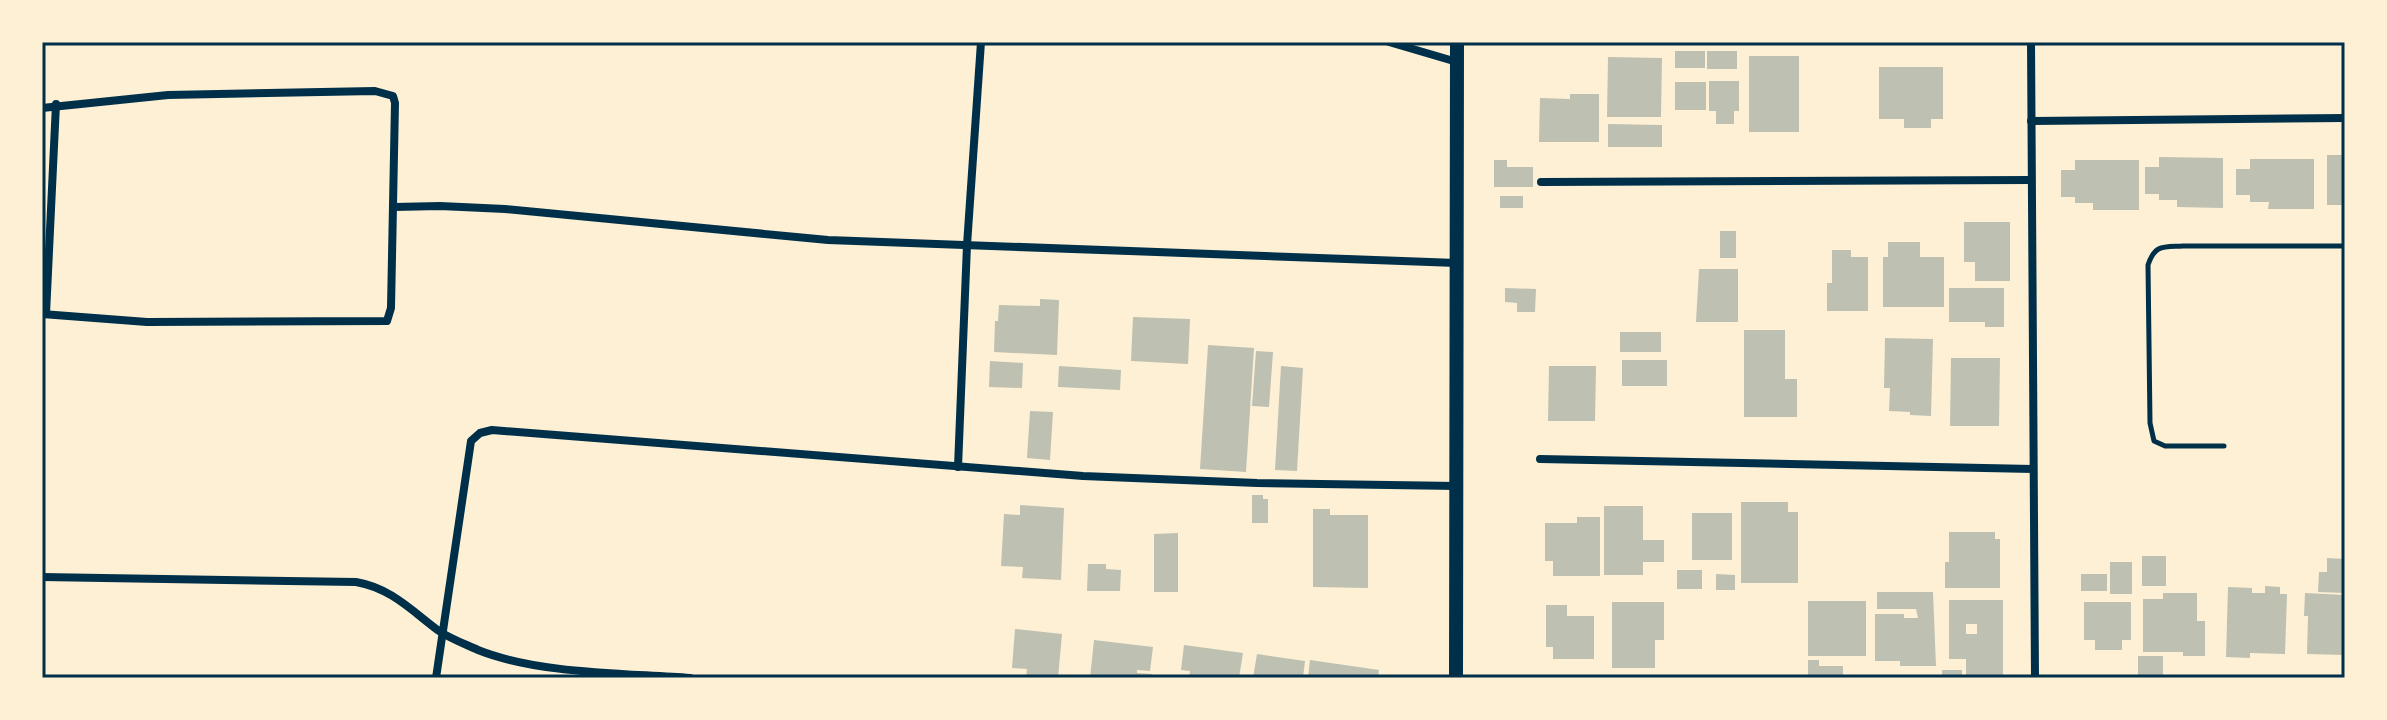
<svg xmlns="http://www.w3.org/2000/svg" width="2387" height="720" viewBox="0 0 2387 720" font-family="Ubuntu,sans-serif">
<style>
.building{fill:#bec0b2;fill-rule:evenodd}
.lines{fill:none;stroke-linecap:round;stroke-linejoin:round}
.service{stroke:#003049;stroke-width:5}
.minor{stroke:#003049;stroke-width:8}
.secondary{stroke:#003049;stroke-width:14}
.neatline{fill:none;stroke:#003049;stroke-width:3}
</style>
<rect width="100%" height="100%" fill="#fdf0d5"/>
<g class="building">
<rect x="1675" y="51" width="30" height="17"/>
<rect x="1707" y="51" width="30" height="18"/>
<rect x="1749" y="56" width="50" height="76"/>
<path d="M1608,57l54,1 -1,59h-54z"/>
<path d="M1879,67h64v52h-12v9h-27v-9h-25z"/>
<path d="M1709,81h30v30h-5v13h-18v-13h-7z"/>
<rect x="1675" y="82" width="31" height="28"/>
<path d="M1570,94h29v48h-60l1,-44 30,1z"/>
<path d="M1608,124l54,1v22h-54z"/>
<rect x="2327" y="155" width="18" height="50"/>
<path d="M2159,157l64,1v50l-46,-1v-7h-18v-6h-14v-27h14z"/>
<path d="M2250,159h64v50h-46l1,-7h-19v-7h-14v-26h14z"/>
<path d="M1494,160h13v7h26v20h-39z"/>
<path d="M2075,160h64v50h-46v-7h-18v-6h-14v-27h14z"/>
<rect x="1500" y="196" width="23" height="12"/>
<path d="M1964,222h46v59h-35v-19h-11z"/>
<rect x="1720" y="231" width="16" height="27"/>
<path d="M1888,242h32v15h24v50h-61v-50h5z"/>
<path d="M1832,250h19v7h17v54h-41v-28h5z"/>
<path d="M1699,269h39v53h-42z"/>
<path d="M1505,288l31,1 -1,23h-18v-9l-12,-1z"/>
<path d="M1949,288h55v39h-19v-5h-36z"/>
<path d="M1040,299l19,1 -2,55 -63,-3 1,-31h3l1,-16 41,1z"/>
<path d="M1133,317l57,2 -2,45 -57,-3z"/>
<path d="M1744,330h41v49h12v38h-53z"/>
<rect x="1620" y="332" width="41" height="20"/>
<path d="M1885,338l48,1 -2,77 -21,-1v-3l-21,-1 1,-23h-6z"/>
<path d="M1208,345l46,3 -8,124 -46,-3z"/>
<path d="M1256,351l17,1 -4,55 -17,-1z"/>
<path d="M1951,358h49l-1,68h-49z"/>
<rect x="1622" y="360" width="45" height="26"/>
<path d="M990,361l33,2 -1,25 -33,-1z"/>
<path d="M1059,366l62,4 -1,20 -62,-3z"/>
<path d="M1281,366l22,2 -6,103 -22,-1z"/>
<path d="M1549,366h47l-1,55h-47z"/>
<path d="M1030,411l23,1 -3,48 -23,-2z"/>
<path d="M1252,495h11v4h5v24h-16z"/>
<path d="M1741,502h47v10h10v71h-57z"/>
<path d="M1020,505l44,3 -3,72 -39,-2 1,-11 -22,-1 3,-52 16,1z"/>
<path d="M1604,506h39v34h21v22h-21v13h-39z"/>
<path d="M1313,509h17v6h38v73l-55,-1z"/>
<rect x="1692" y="513" width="40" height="47"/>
<path d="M1577,517h23v59h-47v-15h-8v-38h32z"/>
<path d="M1949,532h46v7h5v49h-55v-26h4z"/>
<path d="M1178,533v59h-24v-58z"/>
<rect x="2142" y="556" width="24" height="30"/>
<path d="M2327,558l18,1v34l-27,-1 1,-20h8z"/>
<rect x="2110" y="562" width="22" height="32"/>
<path d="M1088,564h18v5l15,1 -1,21h-33z"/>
<rect x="1677" y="570" width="25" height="19"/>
<path d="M1716,574l19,1v15h-19z"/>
<rect x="2081" y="574" width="26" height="17"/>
<path d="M2265,586l15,1v7h7l-2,60 -35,-1v5l-24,-1 2,-70 24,1v5h13z"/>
<path d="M1877,592h56l3,74h-36v-5h-25v-47h29v4h14l-2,-9h-39z"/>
<path d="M2163,593h34v28h8v35h-22v-4h-40v-53h20z"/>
<path d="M2305,593l40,2v60l-38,-1 1,-38h-4z"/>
<path d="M1949,600h54v75h-37v-16h-17zM1966,624h11v10h-11z"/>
<rect x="1808" y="601" width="58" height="55"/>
<path d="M1612,602h52v38h-9v28h-43z"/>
<path d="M2084,602h47v38h-9v10h-27v-10h-11z"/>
<path d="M1546,605h21v11h27v43h-41v-12h-7z"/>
<path d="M1015,629l47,5 -4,44h-32l1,-9 -15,-1z"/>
<path d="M1094,640l59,7 -3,24 -13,-1v3l15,1 -1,4h-61z"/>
<path d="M1184,645l59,8 -4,25h-50l1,-7 -9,-1z"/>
<path d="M1257,654l48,7 -2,17h-50z"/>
<rect x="2138" y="656" width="25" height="22"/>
<path d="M1310,660l69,10 -1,8h-70z"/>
<path d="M1808,660h11v6h24v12h-35z"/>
<rect x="1942" y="670" width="20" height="8"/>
</g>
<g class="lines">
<path class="service" d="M2224,446h-59l-11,-5 -4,-18 -2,-158c7,-21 15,-18 35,-19h162"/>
<g class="minor">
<path d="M1389,42l68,20"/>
<path d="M2031,42l4,636"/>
<path d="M42,108l126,-13 207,-4 18,5 2,7 -4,205 -4,13 -240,1 -105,-8"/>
<path d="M2031,121l314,-3"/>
<path d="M1541,182l490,-2"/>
<path d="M394,207l46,-1 65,3 323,31 629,23"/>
<path d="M46,314l10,-210"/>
<path d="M1540,459l493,10"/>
<path d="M958,467l9,-222 14,-203"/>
<path d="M42,577l314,5c35,6 56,29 83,49 12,8 26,13 39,19 60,24 147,23 212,28"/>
<path d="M436,678l35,-237 9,-8 12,-3 591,46 174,7 200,3"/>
</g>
<path class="secondary" d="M1456,678l1,-636"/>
</g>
<rect width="2387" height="720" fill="none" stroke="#fdf0d5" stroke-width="88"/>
<rect x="44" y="44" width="2299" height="632" class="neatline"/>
</svg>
